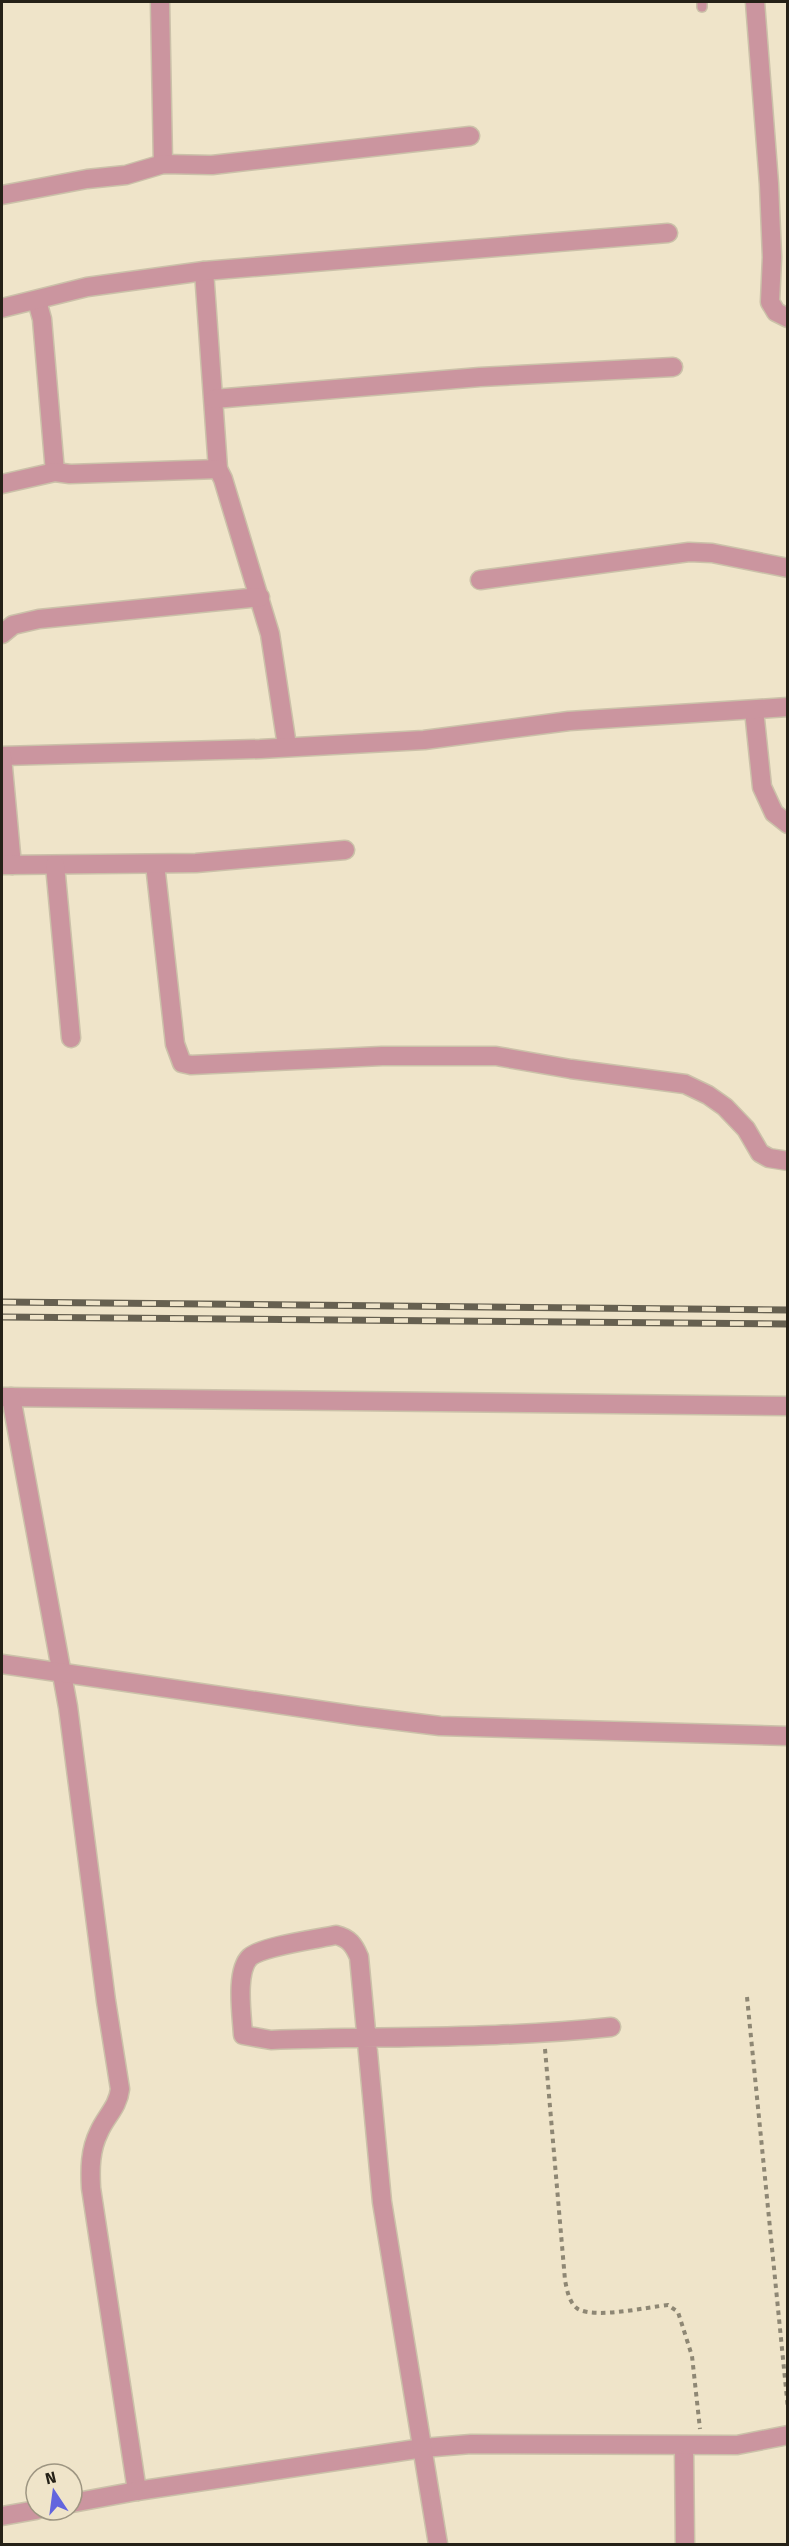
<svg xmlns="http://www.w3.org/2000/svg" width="789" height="2546" viewBox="0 0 789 2546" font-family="'Fira Sans',sans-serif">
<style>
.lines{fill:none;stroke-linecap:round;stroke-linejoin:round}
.lane-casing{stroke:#cbc1a9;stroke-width:12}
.street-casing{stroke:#cbc1a9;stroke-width:21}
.path{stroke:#8e8774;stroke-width:4;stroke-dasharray:4.5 4.5;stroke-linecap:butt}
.lane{stroke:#cb959f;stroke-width:9}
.street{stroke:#cb959f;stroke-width:18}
.rail-casing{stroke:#666050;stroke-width:7}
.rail{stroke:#efe4c9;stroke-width:4.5;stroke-dasharray:14;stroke-linecap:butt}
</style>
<rect width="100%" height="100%" fill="#efe4c9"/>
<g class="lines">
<g class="lane-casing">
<path id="lane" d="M702,2v5"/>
</g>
<g class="street-casing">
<g id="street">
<path d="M160,2l3,162"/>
<path d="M755,2l14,182 3,73 -2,45 6,10 12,6"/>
<path d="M2,195l85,-16 39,-4 37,-11 49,1 258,-29"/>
<path d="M204,271l14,198 5,10 47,155 17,112"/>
<path d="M37,301l5,18 13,153"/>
<path d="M2,308l85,-21 117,-16 464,-38"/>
<path d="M214,399l266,-22 193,-10"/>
<path d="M2,484l53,-12 15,2 148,-5"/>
<path d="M480,580l209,-28 23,1 76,15"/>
<path d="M2,634l11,-9 26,-6 221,-22"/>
<path d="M754,710l8,77 12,26 14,11"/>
<path d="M2,756l258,-7 164,-9 145,-19 219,-14"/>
<path d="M2,757l10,108"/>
<path d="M155,864l20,180 7,19 9,2 191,-9h114l75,13 114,15 23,11 17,12 21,22 14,24 9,5 19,3"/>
<path d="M2,865l194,-2 149,-13"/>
<path d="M55,865l16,173"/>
<path d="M2,1397l786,9"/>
<path d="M11,1397l57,310 38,294 14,88c-2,18 -14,27 -21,43 -9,18 -9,37 -8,56l46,303"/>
<path d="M2,1664l357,52 81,10 348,10"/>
<path d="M684,2446l1,98"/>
<path d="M72,2503l65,-12 286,-43 48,-4 266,1 51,-10"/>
<path d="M2,2516l34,-6"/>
<path d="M438,2544l-56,-342 -23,-245c-5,-12 -10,-19 -23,-22 -19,4 -73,11 -86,22 -15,14 -8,59 -7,78l28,5c113,-4 228,-1 340,-13"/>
</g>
</g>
<g class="path">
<path d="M747,1997l41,412"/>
<path d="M545,2049l20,231c2,10 4,23 13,29 18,10 69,-2 90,-4l10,7 14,44 8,73"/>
</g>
<use href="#lane" class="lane"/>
<use href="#street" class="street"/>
<g class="rail-casing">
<g id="rail">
<path d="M2,1302l786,8"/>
<path d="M2,1317l786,7"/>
</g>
</g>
<use href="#rail" class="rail"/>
</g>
<rect width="789" height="2546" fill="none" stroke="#252117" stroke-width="6"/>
<g transform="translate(54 2492) rotate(347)"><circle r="28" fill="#efe4c9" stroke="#9e9682" stroke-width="1.5"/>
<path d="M0-4.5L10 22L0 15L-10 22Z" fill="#6265de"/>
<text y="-9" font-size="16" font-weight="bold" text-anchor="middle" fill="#252117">N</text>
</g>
</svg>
